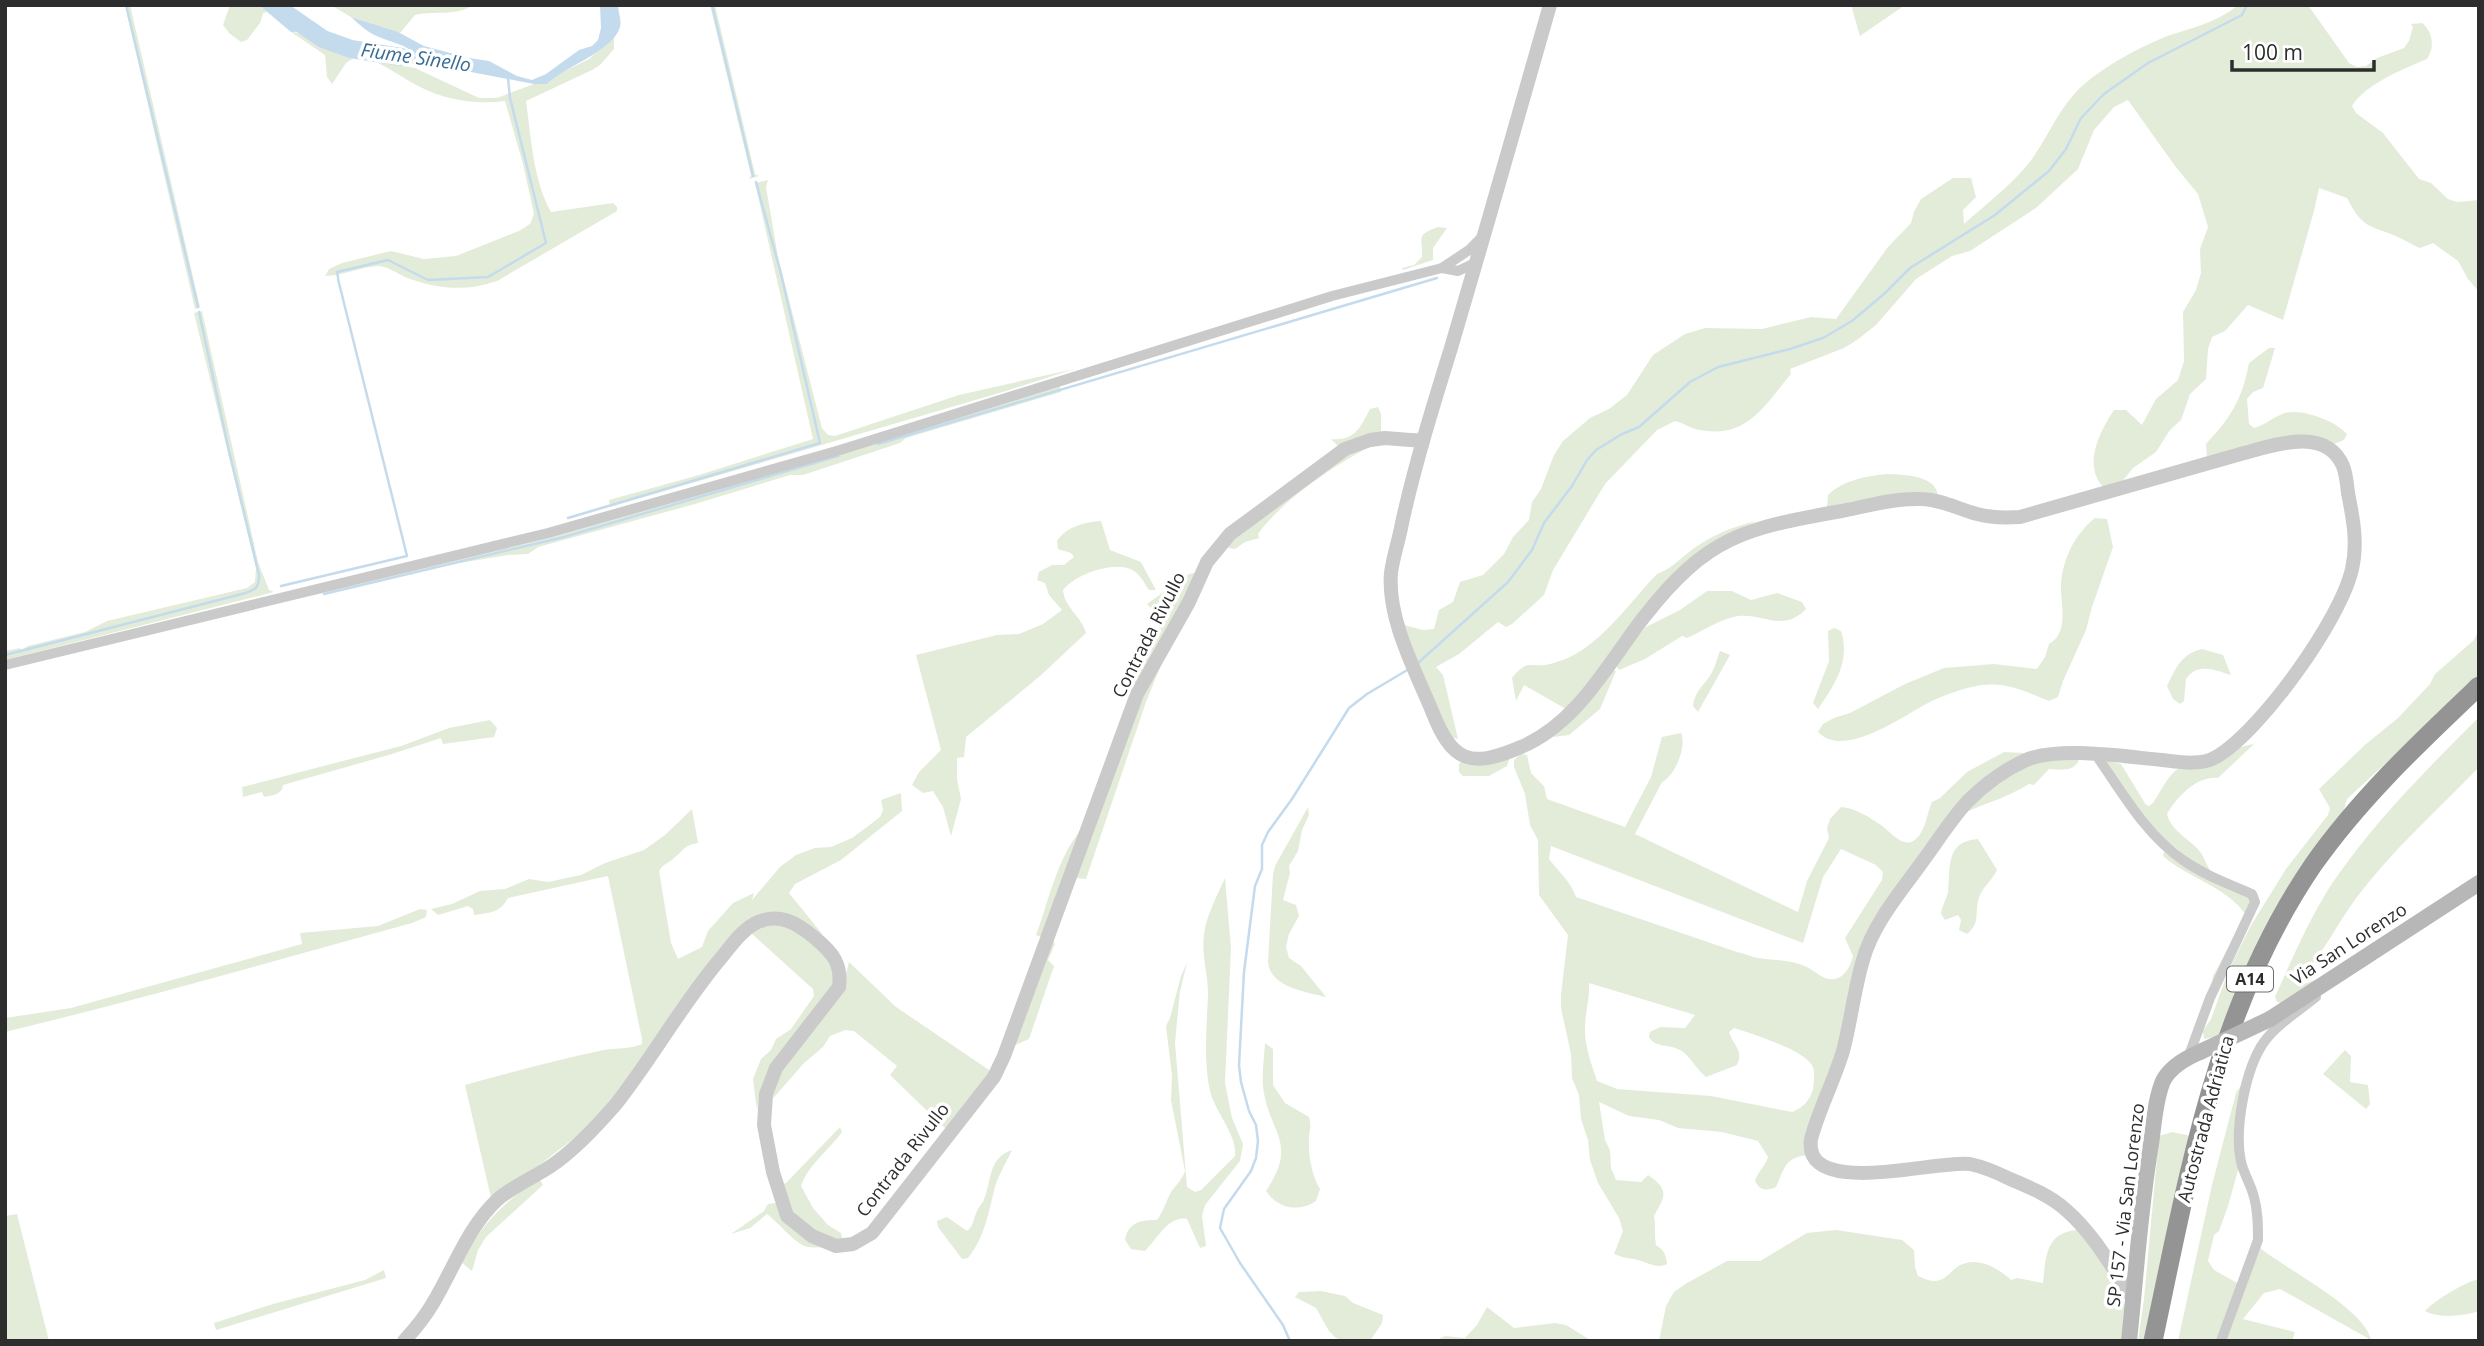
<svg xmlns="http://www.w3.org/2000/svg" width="2484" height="1346" font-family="'Open Sans',sans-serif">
	<rect width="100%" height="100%" fill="#fff"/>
	<g fill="#e3ecd9" fill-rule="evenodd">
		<polygon points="125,5 130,5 200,307 195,309"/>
		<polygon points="230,5 259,5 267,12 263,13 260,23 247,40 241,42 229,33 223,25"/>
		<path d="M331,5h142c-18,12 -38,5 -58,10l-15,18 -49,-16z"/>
		<polygon points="710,5 715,5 755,174 759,176 749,179 751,175"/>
		<polygon points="1851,5 1905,5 1860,36"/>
		<path d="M2238,5h70l41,58 8,4 9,-1 11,-8 27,-10 5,-7 4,-14 -2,-3 11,-1c11,9 13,24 5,36 -22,9 -63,26 -75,47l4,7 27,20 36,46 12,4 17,16 9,3 22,-2v92l-11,-13 -10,-18 -25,-18 -13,5c-8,-3 -13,-7 -20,-10 -30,-14 -36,-7 -53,-40l-28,-10 -5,23 -31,109 -35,-15 -23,26 -13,6 -4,12 -2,30 -16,15 -9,26 -11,10 -14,22 -23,16 -11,14 -18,6c-22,-22 -4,-57 10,-78h12l16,15 14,-26 22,-19 6,-19 -1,-49 13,-22 5,-17 -1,-24 8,-22 -10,-33 -23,-28 -47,-66 -14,7 -20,23 -16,39 -42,39 -66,43 -18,5 -36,23 -40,46 -19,15 -13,8 -54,21 1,5c-26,30 -43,65 -91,56 -9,-1 -16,-7 -25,-9l-18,9 -52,54 -52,86 -9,25 -32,29 -6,3 -8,-5 -39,32 -23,13 7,8 15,64 -8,-2 -14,-29 -32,-83 19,5 11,-1 5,-19 14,-8 7,-20 23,-7 21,-21 9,-17 16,-17 3,-18 9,-13 13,-34 9,-14 27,-23 19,-9 18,-14 26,-40 32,-21 20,-6 57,1 49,-12 25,2 52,-72 23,-24 3,-11 7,-13 32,-21h18l5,19 -13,13 1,14c20,-18 42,-35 60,-55 22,-25 33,-60 58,-83 24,-21 54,-37 83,-49 25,-9 52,-14 73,-32z"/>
		<polygon points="291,32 302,33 319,44 340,48 354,58 346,63 332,84 327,77 325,55"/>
		<path d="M614,36v13l-14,16 -8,5 -66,31c5,36 7,79 25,111l62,-9 4,4v4l-120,70c-31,11 -62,8 -92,-4 -8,-4 -17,-10 -26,-11 -16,0 -36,10 -54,10l4,-7 13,-6 49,-12 33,8 32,-3 63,-25 11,-7 4,-10 -11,-50 -18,-63c-30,4 -60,-1 -87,-15 -17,-9 -31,-20 -49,-27l46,9 64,30h18l37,-14h13l8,-8 34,-17z"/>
		<polygon points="768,180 766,187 778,257 822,428 828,435 835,436 959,395 1074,369 1006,391 610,507 609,500 699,475 813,439 755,183"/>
		<path d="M1438,227l9,1 -14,20v12l-30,10 -1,-2 12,-3 8,-8c1,-19 -7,-22 16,-30z"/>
		<polygon points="202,311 258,562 269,590 274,592 5,660 5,651 20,648 21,650 28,646 85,632 107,621 247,588 255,582 256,568 194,313"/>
		<path d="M2269,348h6l-12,40 -10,4 -6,7 2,25 5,4c12,-3 20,-12 31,-15 17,-5 51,8 62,21l-3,6 -10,4 -7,-4 -120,19 -1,-15c25,-27 36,-44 43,-81z"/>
		<polygon points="1060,386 1061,392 906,438 900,443 803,475 790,475 695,504 538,547 528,554 508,555 453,564 302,598 538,540"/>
		<path d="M1378,407l3,7v18l26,2 15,-2 -10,4 -74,10 -7,-7c24,2 29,-11 39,-30z"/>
		<path d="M1376,443c-39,21 -92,55 -118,91l1,4 -14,4 -10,7 -6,-1 -1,-3 112,-89z"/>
		<path d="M1887,474c18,1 49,1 51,22l-111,12 1,-13c15,-15 39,-19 59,-21z"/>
		<path d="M2095,518l12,1 6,28 -21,60 -6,23 -23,51 -5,16 -9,4c-22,-9 -42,-19 -67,-16 -18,3 -36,9 -52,17 -26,13 -86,58 -112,30l5,-8 11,-6 16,-5 55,-29 39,-16 50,-4 43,5 8,-12 4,-13c21,-12 11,-40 12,-60 2,-26 14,-50 34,-66z"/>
		<path d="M1101,521l9,29 31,12 15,28h-7c-5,-7 -10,-18 -19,-21 -18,-8 -56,6 -67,21 1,17 19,27 23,43l-46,43 -74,61 -2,20 -7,1v21l4,20 -10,37 -8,-29 -10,-16 -10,2 -11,-8 7,-13 22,-22 -25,-95 81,-20 22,-1 24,-10 19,-14 -13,-15 -4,-12 -8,-3 2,-8 13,-7h12l10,-8 -3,-4 -13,-4 -1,-8c9,-14 28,-19 44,-20z"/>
		<path d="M1756,521l-45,24 -145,164 -42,-24 -8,16 -4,-23c17,-21 18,-9 38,-14 12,-3 24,-8 35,-16 27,-19 49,-50 72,-74 13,-5 21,-13 32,-22 21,-16 42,-25 67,-31z"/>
		<path d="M1194,573l2,2 -57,112 -7,-6c11,-18 28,-40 29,-62l-14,-15 42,-30z"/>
		<path d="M1707,591h25l19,9 26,-7 25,9 4,7c-23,24 -43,4 -68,7 -18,3 -35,15 -51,22l-5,-2 -37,23 -26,11 -5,-7 32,-36 34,-17z"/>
		<path d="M1834,628l7,3c10,30 -7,55 -23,78l-5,-6 16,-42 -1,-30z"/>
		<polygon points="2479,630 2479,677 2347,799 2343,813 2239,984 2219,1036 2204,1039 2203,1031 2211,1019 2228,972 2250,927 2286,869 2328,815 2330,808 2319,789 2366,744 2398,718 2430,684 2435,674 2474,640"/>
		<path d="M2202,649l21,6 8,20c-16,-5 -34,-13 -45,4l-2,22 -4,3 -7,-5 -6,-13c9,-18 14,-32 35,-37z"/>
		<polygon points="1167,650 1146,702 1086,879 1076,878 1138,704"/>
		<path d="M1720,651l10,4 -32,57 -5,-6c2,-16 11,-20 18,-32 4,-6 6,-16 9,-23z"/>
		<polygon points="1612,670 1616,671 1600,709 1569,735 1553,737"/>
		<path d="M2479,717v50c-41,43 -86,82 -122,130 -19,25 -33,56 -56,80l1,8 15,-6 -5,7 -31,17 -4,-1 -2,-5c17,-38 35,-80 58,-115 42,-61 94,-113 146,-165z"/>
		<path d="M490,720l7,8 -3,9 -51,7 -2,-6 -49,16 -109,31c-1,10 -10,10 -19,12l-2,-5 -19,5 -1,-10 159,-41 48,-18z"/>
		<path d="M1681,733c6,14 -6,43 -19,49l-27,52 163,78 9,-31 22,-43 -2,-10 3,-9 11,-12c14,1 28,10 40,18 10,7 24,27 37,12 8,-9 9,-24 14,-35l8,-4 27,-26 37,-20 21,1 -3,6 -26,16 -115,141 -72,239c-24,2 -24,12 -33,32 -9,4 -16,4 -21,-6 3,-10 10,-14 13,-24l-10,-16 -36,-9 -44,-4 -19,-8 -30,-4 -30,-14 6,38 5,10 1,18 5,12 25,2 7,-7c22,15 17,21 6,41 2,11 0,18 2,29 8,5 10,10 11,19 -11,5 -18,-1 -29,-4 -9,-2 -15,-2 -24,-6l9,-23 -4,-13 -21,-35 -8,-23 -2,-20 -7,-21 -2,-24 -7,-17 -1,-24 -10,-46v-13l7,-60 -29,-40 -1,-55 -8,-15 -5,-31 -11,-27v-7l7,-6 6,1 4,18 13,13 3,13 78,28 26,-50 11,-40zM1551,846l252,97 20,-66 18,-28 35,16 7,7 -1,8 -37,58 8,18c-2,8 -7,19 -15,22 -12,5 -21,-6 -31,-11 -15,-7 -33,-7 -49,-9 -7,-1 -14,-5 -21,-6l-161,-55c-5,-15 -17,-25 -27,-38zM1589,983l106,32 -10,13 -25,-1 -10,5 -1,5c6,11 19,7 29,12 13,6 17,20 28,28l31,-12c7,-15 -4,-20 -8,-33l5,-4c18,6 72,22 79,39 2,6 1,15 0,22 -3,11 -10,19 -21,23l-81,-16 -94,-7 -20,-8c-5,-16 -13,-36 -12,-54 0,-15 5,-28 4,-44z"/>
		<path d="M2254,744l-36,34c-22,-2 -41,19 -51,36 4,18 24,25 34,39 4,6 6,14 11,20l-12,-6 -46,-36 -53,-72 20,5 25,41 3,1 4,-3c7,-10 13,-24 22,-32 3,-4 72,-27 79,-27z"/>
		<polygon points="1510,757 1507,766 1489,776 1463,776 1459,772 1459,764 1464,759"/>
		<path d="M2080,757c-4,15 -18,13 -31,12l-15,16 -5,-1c-20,13 -43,19 -65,29l3,-7 52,-41z"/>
		<path d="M901,793l1,18 -61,49 -46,24 -6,9 34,42 -28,-18 -46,7 -100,130 -63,75 -94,73 -27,-117c46,-13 92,-25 139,-35 12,-2 28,-1 38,-6v-5l-34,-163 -100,22c-8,15 -19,15 -34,17l-1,-6 -5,-3 -30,9 -7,-6 21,-5 28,-13 25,-2 24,-10 19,3 33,-7 24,-12 39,-13 21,-15 27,-26 6,34c-14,2 -15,8 -25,16 -6,5 -10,5 -14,12l12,72 7,16 24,-12 6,-16 25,-28 21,-10 -2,7 28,-33 16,-12 19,-7 16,-1 21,-9 15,-11 13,-10 3,-7 -2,-10z"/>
		<path d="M1308,807l1,8 -7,15 -4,21 -9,15 1,7 -7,27 13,5 3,11 -10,18 -3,13 3,11 12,8 25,31c-20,-5 -56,-10 -58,-35l5,-88 2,-8z"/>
		<path d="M1083,828l-39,110 -8,-3c13,-34 22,-81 47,-107z"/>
		<path d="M1978,839l19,31c-5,11 -17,19 -19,31 -3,14 2,22 -11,33l-8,-4 2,-10 -3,-5 -13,5 -4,-6c1,-8 5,-14 7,-22 3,-22 -4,-51 30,-53z"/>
		<path d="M2165,848l24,19 54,25 8,7 1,7 -41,86 2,-16 33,-61c-19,-28 -58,-37 -83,-59z"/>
		<path d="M1225,878l6,70 -6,135 7,35 11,26 -3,17 -35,44 -3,11 4,30 -6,2 -13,-29c-18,-4 -30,20 -42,32l-14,-2 -6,-9c3,-18 16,-20 32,-20 7,-9 9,-19 14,-28 5,-7 11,-12 14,-21l-14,-71 1,-24 -6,-50 4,-8 11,-42 6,-13 -7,28 -5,52 12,144 8,5 6,-2 34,-34c3,-20 -20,-44 -25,-65 -7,-31 -3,-66 -2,-98 0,-19 -7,-39 -4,-59 3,-20 13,-38 21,-56z"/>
		<path d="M420,909l7,1 -1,7 -14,6c-135,37 -270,76 -407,109v-14l66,-10 231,-64 -2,-11 78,-7z"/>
		<polygon points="778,924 788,925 826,954 838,977 770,1070 761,1087 757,1110 753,1079 761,1059 771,1050 776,1039 791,1029 814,996 813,989 751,933 764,927"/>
		<polygon points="1052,939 1055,944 1048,960 1054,966 1029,1039 1013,1046"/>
		<polygon points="849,962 896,1007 992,1072 948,1131 890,1075 897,1066 854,1031 845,1030 830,1036 823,1047 804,1063 769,1103 781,1069 845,978"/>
		<path d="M1265,1043l8,6v36l12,18 24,14c3,11 0,12 0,22 -1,16 3,37 11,50l-4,12c-17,12 -39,7 -50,-10 33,-49 3,-57 -3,-104 -1,-14 1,-29 2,-44z"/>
		<polygon points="2345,1050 2351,1056 2350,1082 2368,1085 2370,1104 2366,1109 2323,1074"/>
		<polygon points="2243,1082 2240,1163 2228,1206 2219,1231 2214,1235 2208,1261 2214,1270 2239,1284 2218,1341 2178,1341 2212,1185 2236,1093"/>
		<path d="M840,1127l2,5c-13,18 -34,33 -41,54l12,22 15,17 13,8 1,5 -2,3 -19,-6 -28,-20 -11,-31 4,-1z"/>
		<polygon points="2172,1132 2191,1136 2145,1341 2138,1341 2144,1299 2159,1136"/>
		<path d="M1012,1150c-6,13 -15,27 -18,41 -6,24 -10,47 -26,67l-6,1 -24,-32 -1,-6 10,-4 20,14c7,-5 6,-12 10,-20 1,-3 4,-6 6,-9 9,-19 4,-44 29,-52z"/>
		<path d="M539,1178l4,7 -57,52 -8,13 -6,21 -11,-9c23,-40 41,-58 78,-84z"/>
		<path d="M774,1203l5,1 47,43c-6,0 -13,1 -18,0 -11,-1 -30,-25 -41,-33l-17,14 -19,6 33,-23 4,-7z"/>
		<polygon points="17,1214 49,1341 5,1341 5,1216"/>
		<path d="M1836,1230l66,10 12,10 1,17 3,9c5,2 11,5 16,5 11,0 15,-8 23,-14 18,-12 40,0 54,13l6,-2 26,5c3,-28 3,-52 37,-53l38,56 10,28 -4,27h-465l7,-35 8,-14 13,-9 40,-22h33l47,-28z"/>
		<path d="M2260,1248c26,21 105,61 111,92l-91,-51 -16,4 -21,26 52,13 -3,9h-69z"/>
		<polygon points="384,1270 386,1278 216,1330 214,1323 273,1304 365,1280"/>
		<path d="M2479,1279v32c-15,5 -40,8 -54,0 10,-11 40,-29 54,-32z"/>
		<polygon points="1321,1291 1345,1296 1353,1303 1383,1315 1382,1323 1370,1341 1345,1341 1336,1338 1329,1331 1316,1308 1295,1297 1299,1292"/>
		<polygon points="1487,1307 1514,1328 1555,1323 1566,1325 1592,1341 1435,1341 1445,1336 1465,1338 1477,1325"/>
	</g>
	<g fill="#c4dbee">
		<polygon points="259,5 288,5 320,31 291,32"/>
		<path d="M600,5h18c0,7 4,16 2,22 -7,24 -56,40 -73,57h-13l-63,-12 -27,-9 -40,1 -50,-6 -14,-10 75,7c-8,-11 -23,-12 -36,-18 -11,-4 -19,-12 -28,-20l47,15 26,14 45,12 20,3 28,15 15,4 14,-6 33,-24 13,-4 6,-6 3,-12z"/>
	</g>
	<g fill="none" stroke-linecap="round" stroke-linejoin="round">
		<g stroke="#c4dbee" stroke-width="2.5">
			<polyline points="126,5 198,307"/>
			<polyline points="712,5 753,176"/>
			<polyline points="338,277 337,272 388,260 428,280 488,277 546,243 510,98 508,78"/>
			<polyline points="878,444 1437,278"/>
			<polyline points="568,518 820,443 781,274 756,182"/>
			<polyline points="281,586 407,556 338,279"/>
			<polyline points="324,594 564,537 838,456"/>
			<path d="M5,655l237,-61c13,-4 17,-5 17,-19l-30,-124 -30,-139"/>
			<polyline points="1418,663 1508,582 1532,550 1544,523 1572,486 1587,460 1596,450 1622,434 1639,427 1690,382 1718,367 1790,349 1823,338 1852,321 1884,294 1910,268 1995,215 2049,171 2066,149 2081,118 2104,94 2148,63 2242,15 2247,5"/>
			<polyline points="1290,1341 1283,1325 1240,1263 1220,1228 1224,1209 1251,1171 1256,1158 1258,1141 1256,1125 1249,1111 1241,1082 1239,1065 1244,972 1255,886 1262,869 1262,845 1268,832 1292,799 1349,708 1367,694 1409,669"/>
		</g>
		<polyline stroke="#c4dbee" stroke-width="18" points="274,5 323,39 351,49 401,57"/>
		<g stroke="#cacaca" stroke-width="10">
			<polyline points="1442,268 1469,250 1484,235"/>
			<polyline points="5,665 548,533 840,450 1332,296 1442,268 1458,271 1477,262"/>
			<path d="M2096,755c26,37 49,79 87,105 21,15 46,24 69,34l3,8 -45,96 -22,60"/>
			<path d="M2221,1341l37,-101c0,-15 0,-29 -4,-43 -3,-12 -10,-23 -13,-35 -7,-32 4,-93 23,-120 13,-18 35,-31 52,-45"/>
		</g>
		<g stroke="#cacaca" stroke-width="14">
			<path d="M1550,5c-33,114 -65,229 -99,343 -18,58 -36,116 -49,175 -3,17 -9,34 -11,50 -4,45 24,97 41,138 20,51 38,58 89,36 57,-24 87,-84 123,-130 63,-81 101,-89 198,-106 25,-5 53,-13 79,-12 19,0 37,10 56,15 14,4 28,4 43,3l224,-64c30,-8 82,-27 99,13 3,7 4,18 5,27 5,25 10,50 4,76 -11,50 -91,162 -136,188 -15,9 -37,5 -54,3 -35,-3 -103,-14 -136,0 -20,9 -42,25 -58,41 -16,17 -29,38 -43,57 -22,31 -52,65 -62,102 -9,30 -12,61 -20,91 -9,30 -24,58 -32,88 -9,61 128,20 159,25 14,3 28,9 40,15 19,8 41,17 56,31 28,24 47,59 67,89"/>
			<path d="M404,1341c11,-12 21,-24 29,-38 20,-33 35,-76 64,-103 16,-14 36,-22 54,-34 24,-16 46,-40 65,-62 37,-47 66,-100 105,-146 10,-12 19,-26 33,-34 24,-13 43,-1 61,14 18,15 27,26 24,49l-63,81 -10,26 -2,31 9,47 14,44 25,20 24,10 17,-2 19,-11 122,-156 10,-21 133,-362 52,-92 18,-40 23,-28 115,-85 25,-9 15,-2 38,3"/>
		</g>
		<g stroke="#b7b7b7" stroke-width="16">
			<polyline points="2270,1019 2479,883"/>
			<path d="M2129,1341c7,-66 11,-132 22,-197 3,-20 4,-44 12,-63 7,-14 23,-23 37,-29"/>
		</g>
		<path stroke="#949494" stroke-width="19" d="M2153,1341c36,-167 62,-332 160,-476 47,-67 107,-123 166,-179"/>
		<polyline stroke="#b7b7b7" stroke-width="16" points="2200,1052 2270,1019"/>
	</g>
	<g text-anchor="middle" stroke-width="7" stroke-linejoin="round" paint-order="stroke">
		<rect fill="#fff" stroke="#6c6c6c" stroke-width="2" x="2227" y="966.5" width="46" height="25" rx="5"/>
		<g font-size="16" font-weight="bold" fill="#2d2d2d">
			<text x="2250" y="985">A14</text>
		</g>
		<g font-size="18" fill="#2d2d2d" stroke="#fff">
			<text transform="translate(1149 635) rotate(-63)" y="6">Contrada Rivullo</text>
			<text transform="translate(2349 944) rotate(-33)" y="6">Via San Lorenzo</text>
			<text transform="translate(2206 1119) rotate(-75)" y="6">Autostrada Adriatica</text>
			<text transform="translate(903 1160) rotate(-52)" y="6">Contrada Rivullo</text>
			<text transform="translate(2126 1205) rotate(-83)" y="6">SP 157 - Via San Lorenzo</text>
		</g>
		<g font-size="19" font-style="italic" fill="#356b95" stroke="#fff">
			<text transform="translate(416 57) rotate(8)" y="7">Fiume Sinello</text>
		</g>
	</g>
	<rect width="2484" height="1346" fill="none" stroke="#2d2d2d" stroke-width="14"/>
	<path d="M2232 60v10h142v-10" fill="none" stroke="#2d2d2d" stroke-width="3.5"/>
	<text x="2242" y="60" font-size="21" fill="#2d2d2d" stroke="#ffffff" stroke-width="5" paint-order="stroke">100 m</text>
</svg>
